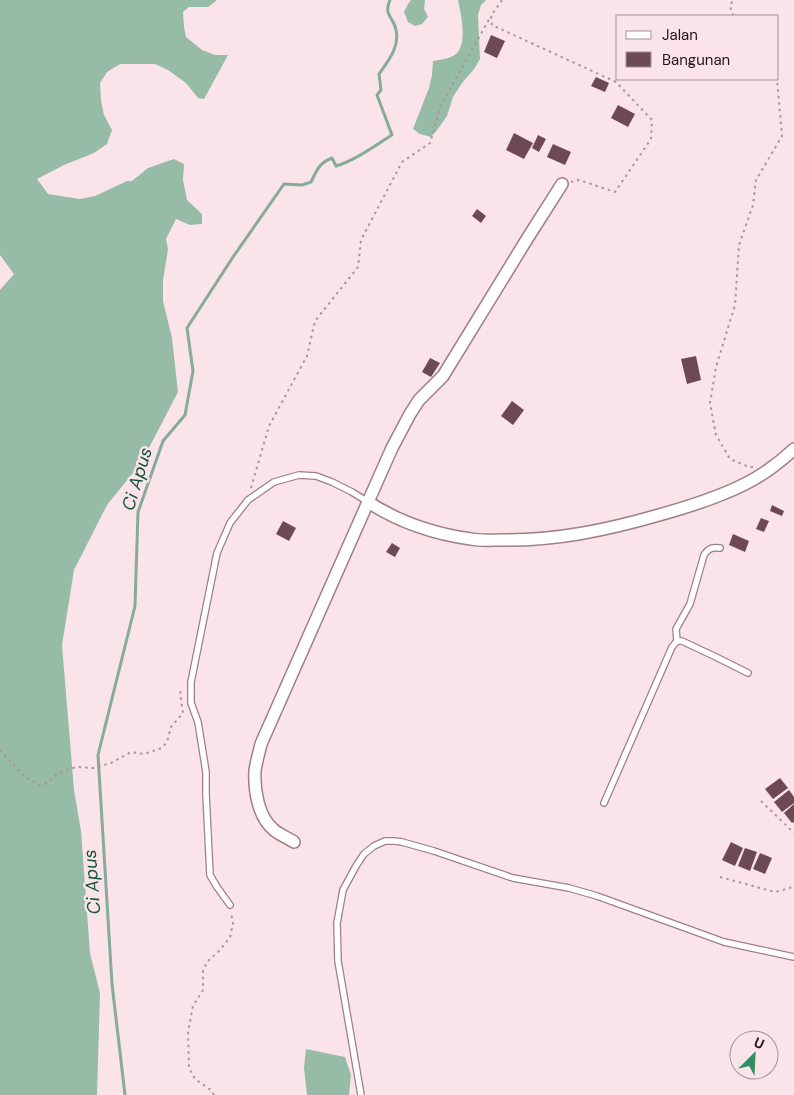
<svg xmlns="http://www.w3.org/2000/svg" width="794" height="1095" font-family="'DM Sans',sans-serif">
	<rect width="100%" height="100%" fill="#fae3e9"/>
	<g fill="#96bba6">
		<polygon points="0,0 217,0 208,7 189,7 183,12 184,27 186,37 202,50 215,55 228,55 204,99 198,98 186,83 168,70 155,64 120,64 107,72 100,83 101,101 104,115 112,130 107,144 94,153 64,165 37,179 48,194 80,199 95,196 127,181 132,181 148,168 174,159 184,164 183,180 187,200 202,214 202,224 190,225 176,219 166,239 168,249 163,280 163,301 172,338 178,392 141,463 107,505 74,570 62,645 74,790 81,831 90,953 100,993 97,1095 0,1095 0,290 14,274 0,255"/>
		<polygon points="411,0 425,0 424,9 428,17 422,24 415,26 408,22 404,12 408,4"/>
		<path d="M458,0h28l-5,5 -3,10 2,44 -6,10 -12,14 -9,14 -6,19 -10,14 -6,7 -11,-3 -7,-5 16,-41 3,-13 1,-14c6,-1 14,-2 20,-5 16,-7 8,-42 5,-56z"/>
		<polygon points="306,1049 345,1057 351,1075 349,1095 307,1095 304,1068"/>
	</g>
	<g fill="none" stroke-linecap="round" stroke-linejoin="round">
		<path stroke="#86ab96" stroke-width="3" d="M125,1095l-13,-111 -14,-229 37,-149 3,-94 25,-71 22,-26 8,-44 -6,-43 46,-71 51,-73 18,1 9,-3c6,-12 8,-19 21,-24l4,8c20,-6 38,-20 56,-31l-15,-40 4,-5 -2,-16c9,-13 21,-27 17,-44 -2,-13 -13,-14 -6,-30"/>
	</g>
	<g fill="#6d4a53">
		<polygon points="491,35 505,41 497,58 484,52"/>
		<polygon points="596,77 609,83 605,92 591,86"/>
		<polygon points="618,105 635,114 628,127 611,118"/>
		<polygon points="514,133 533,143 524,159 506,150"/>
		<polygon points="538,135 546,139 539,152 532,148"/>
		<polygon points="553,144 571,152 565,165 547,157"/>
		<polygon points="477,209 486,216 481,223 472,216"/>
		<polygon points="696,356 701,380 687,384 681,359"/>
		<polygon points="430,358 440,363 431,377 422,372"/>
		<polygon points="512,401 524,410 513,425 501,416"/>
		<polygon points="772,505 784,511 782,516 770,511"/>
		<polygon points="761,518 769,521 764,532 756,529"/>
		<polygon points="283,521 296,528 289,541 276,534"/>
		<polygon points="733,534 749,541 745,552 729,545"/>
		<polygon points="392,543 400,548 395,557 386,552"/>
		<polygon points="780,778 788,788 773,799 765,789"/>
		<polygon points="789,790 794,797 794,803 782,812 774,802"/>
		<polygon points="794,804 794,822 792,823 784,813"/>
		<polygon points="731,842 743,848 735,866 722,860"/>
		<polygon points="745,848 757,852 750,871 738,866"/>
		<polygon points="760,853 772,858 765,874 753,869"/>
	</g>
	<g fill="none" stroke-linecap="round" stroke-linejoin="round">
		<defs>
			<g id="lane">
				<path d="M677,641l-1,-12 14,-25 14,-49c5,-7 8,-8 16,-7"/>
				<polyline points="604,803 672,647 677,641 682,641 716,657 748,673"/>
				<polyline points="230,905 217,887 210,875 206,794 206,772 198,722 191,703 191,682 217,553 230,523 248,500 274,482 299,475 316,476 332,482 352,492 368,502"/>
				<polyline points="361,1095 338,961 337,923 343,890 356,866 364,854 374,846 385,841 394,841 402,842 434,851 513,878 569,888 597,896 724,942 794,957"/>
			</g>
			<g id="street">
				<polyline points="368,502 392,448 410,414 419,400 443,376 527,239 562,184"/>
				<path d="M294,842c-6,-4 -14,-7 -20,-12 -16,-13 -20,-40 -19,-59 1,-9 4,-18 6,-27l107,-242c31,20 66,32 103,37 10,2 20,1 30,1 54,1 106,-10 158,-25 29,-8 58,-17 86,-31 18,-9 34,-21 49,-35"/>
			</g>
		</defs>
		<use href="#lane" stroke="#a07e87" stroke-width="8"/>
		<use href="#street" stroke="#a07e87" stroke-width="14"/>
		<g stroke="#a9969b" stroke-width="2" stroke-dasharray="2.5 4" stroke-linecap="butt">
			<polyline points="502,0 491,16 492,25 616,82 652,120 651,139 615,192 579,180 571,182"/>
			<polyline points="733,16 730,6 733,0"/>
			<polyline points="753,467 749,467 730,459 716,435 710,403 716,367 735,305 739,245 753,205 756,180 782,136 777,79"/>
			<polyline points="251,488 269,426 307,356 315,321 358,267 361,240 402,162 430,143 441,105 491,16"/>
			<polyline points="0,750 25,777 40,785 47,783 54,776 69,769 77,767 93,768 111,763 131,752 144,754 162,748 167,742 171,727 183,713 180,693 183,688"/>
			<polyline points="761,801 794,833"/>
			<polyline points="720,877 775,892 790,888 794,885"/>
			<polyline points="214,1095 211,1090 195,1079 189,1068 188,1032 193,1006 203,990 203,970 208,961 220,950 230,937 233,924 231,912"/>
		</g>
		<use href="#lane" stroke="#fff" stroke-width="5.5"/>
		<use href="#street" stroke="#fff" stroke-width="11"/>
	</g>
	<g text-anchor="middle" stroke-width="5" stroke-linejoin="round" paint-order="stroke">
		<g font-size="18" font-style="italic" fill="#145539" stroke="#fae3e9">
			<text transform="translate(137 479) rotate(-73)" y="6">Ci Apus</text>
			<text transform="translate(92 882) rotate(-94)" y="6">Ci Apus</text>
		</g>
	</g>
	<rect x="616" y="15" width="162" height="65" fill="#fae3e9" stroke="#a49195"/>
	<rect x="626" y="31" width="25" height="8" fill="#ffffff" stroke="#a49195"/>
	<text x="662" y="40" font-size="15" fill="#221518">Jalan</text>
	<rect x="626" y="52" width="25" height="15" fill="#6d4a53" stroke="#a49195"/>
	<text x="662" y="65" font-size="15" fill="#221518">Bangunan</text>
	<g transform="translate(754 1055) rotate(24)"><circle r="24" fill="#fae3e9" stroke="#a49195"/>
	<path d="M0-4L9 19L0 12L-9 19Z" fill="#318d64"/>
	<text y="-8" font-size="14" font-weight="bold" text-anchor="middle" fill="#221518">U</text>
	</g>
</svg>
